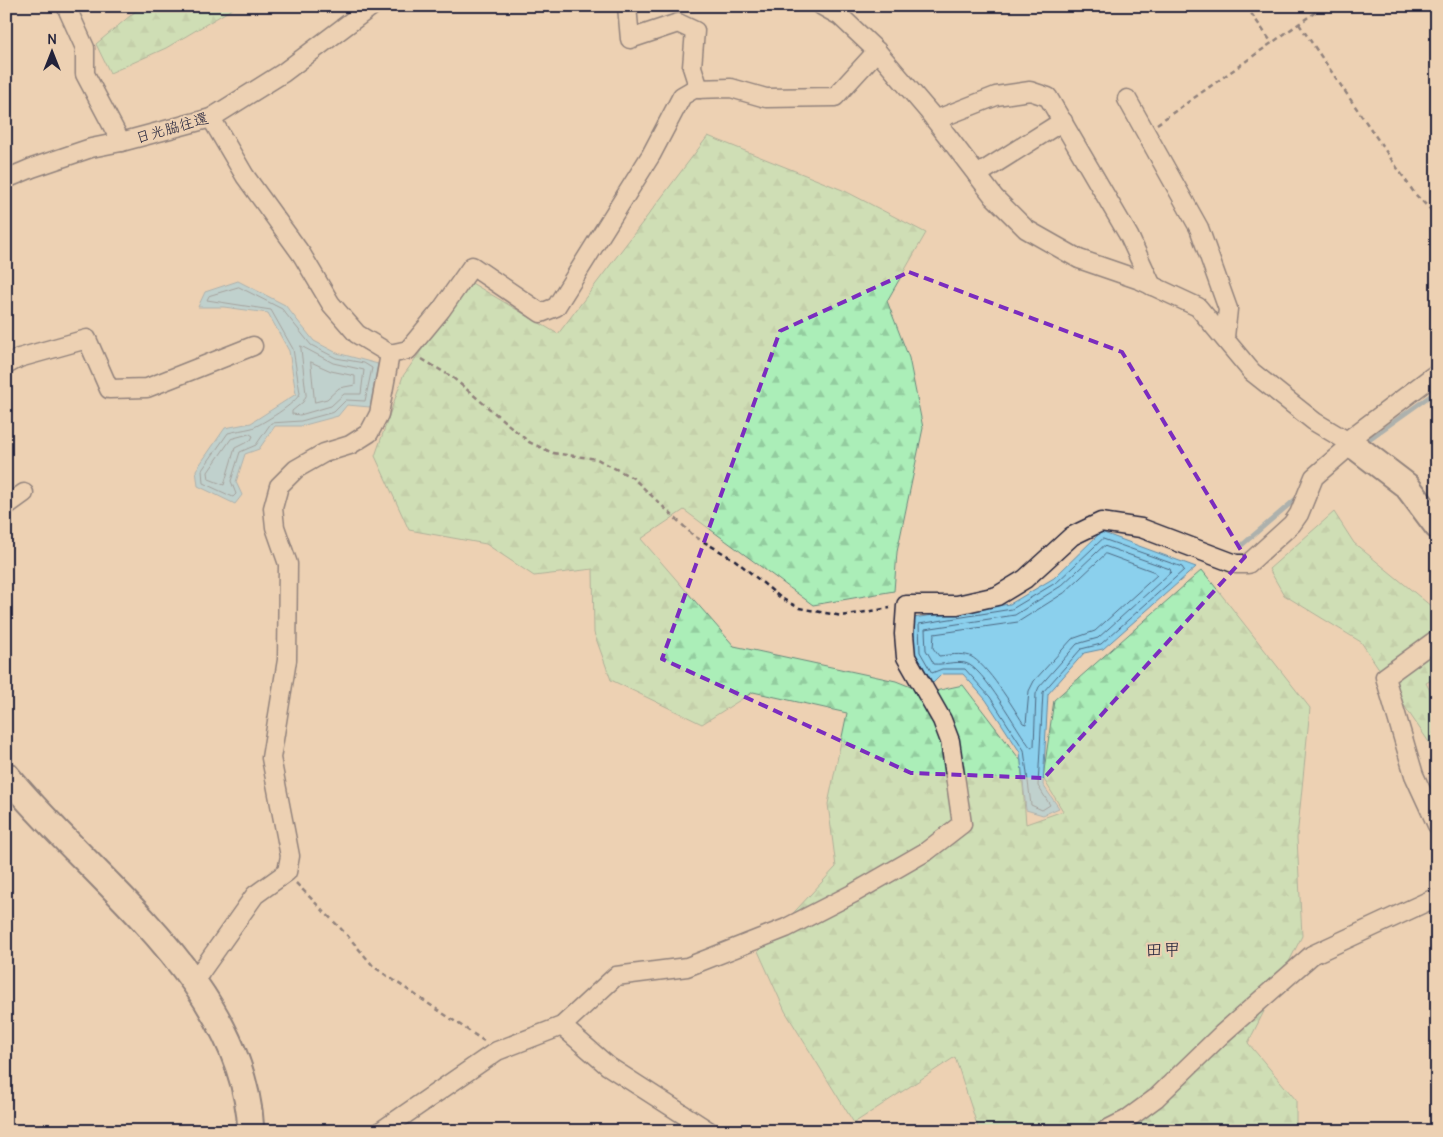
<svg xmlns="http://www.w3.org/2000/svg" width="1443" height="1137" font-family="Delius,'Klee One',sans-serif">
	<defs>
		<pattern id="forest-firs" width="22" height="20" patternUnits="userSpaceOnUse" patternTransform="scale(1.25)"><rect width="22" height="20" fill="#abeeb8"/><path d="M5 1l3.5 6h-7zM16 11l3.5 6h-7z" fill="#93cc9f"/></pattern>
	</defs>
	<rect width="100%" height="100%" fill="#edd1b3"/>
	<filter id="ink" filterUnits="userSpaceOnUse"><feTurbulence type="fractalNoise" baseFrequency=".02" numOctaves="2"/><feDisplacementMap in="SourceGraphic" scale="10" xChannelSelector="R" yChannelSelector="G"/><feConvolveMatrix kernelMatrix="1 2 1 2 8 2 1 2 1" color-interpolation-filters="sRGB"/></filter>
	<g filter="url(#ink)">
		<g fill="url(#forest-firs)" stroke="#66887a">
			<polygon points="142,6 237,6 166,48 110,73 96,44"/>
			<polygon points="708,136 845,191 926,233 887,301 909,358 923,428 897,552 894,591 813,605 684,510 641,539 734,646 896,681 926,693 963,685 1021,761 1026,824 1063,811 1043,778 1054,700 1202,570 1310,708 1297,838 1302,936 1248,1043 1296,1100 1296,1131 979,1131 955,1057 854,1123 785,1011 758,951 836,867 828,804 847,713 753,692 702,724 611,680 594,633 593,569 534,576 486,544 409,530 375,456 403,376 470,282 558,334"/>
			<polygon points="1334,512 1354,543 1437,611 1437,677 1426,683 1437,704 1437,754 1361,642 1284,595 1269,569"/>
		</g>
		<g fill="#8bd0ed" stroke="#618aa6">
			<polygon points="238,281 285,305 314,341 337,353 378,364 370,407 347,405 338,416 301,426 275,426 259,449 245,454 236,482 242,495 235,504 198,486 196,470 225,428 251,423 296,394 289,351 268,313 224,307 198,307 205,292"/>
			<polygon points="1101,532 1196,567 1103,649 1084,653 1048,694 1043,785 1059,808 1043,815 1026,810 1020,752 986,700 963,674 942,674 933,683 915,653 913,618 1010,604 1054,578"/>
		</g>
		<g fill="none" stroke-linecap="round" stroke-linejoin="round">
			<g stroke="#4c6882" stroke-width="1">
				<path d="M239,287l43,22 29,36 25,13 28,5 8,5 -7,33 -19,-1 -12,12 -33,9 -30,2 -15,22 -16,7 -9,29 5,13 -3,3 -30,-14 -1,-13 26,-37c7,-2 16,-3 24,-5 10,-4 45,-25 48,-35l-7,-44 -22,-39 -64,-10 2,-4z"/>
				<polygon points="301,346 333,363 364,370 361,394 344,394 331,406 300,415 292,414 292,411 303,402 306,396"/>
				<polygon points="311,362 331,371 355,376 355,385 339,388 327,399 315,402"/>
				<polygon points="250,434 253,436 251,440 235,448 224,485 209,479 208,472 231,439"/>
				<polygon points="1103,539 1182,567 1184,570 1101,644 1081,649 1043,692 1038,786 1050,805 1042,810 1031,805 1024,750 990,697 965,669 942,669 932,673 920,652 919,624 1012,609 1057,582"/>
				<path d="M1104,546l66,23 1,3 -73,66 -21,6 -38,43 -3,7 -2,52 -3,2c-14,-17 -47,-81 -66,-85 -10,-2 -22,2 -31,1l-8,-14 -1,-21 90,-14 46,-29z"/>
				<path d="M1106,554l49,18 2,3 -62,56 -23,8 -38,42 -5,10 -3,33 -3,-1c-10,-16 -36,-59 -53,-67 -9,-3 -22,-1 -31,0l-6,-8 1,-14 84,-12 46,-29z"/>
			</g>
			<g stroke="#618aa6" stroke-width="4.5">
				<polyline points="1364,443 1437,391"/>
				<polyline points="1242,545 1298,497"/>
			</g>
			<defs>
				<g id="street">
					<polyline points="66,6 85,48 85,74 121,142"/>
					<polyline points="627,6 630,39 678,23 695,31 692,67 699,89"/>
					<polyline points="1127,99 1199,228 1228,309 1225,337"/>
					<polyline points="211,118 245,176 302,255 331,304 357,334 390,354 408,350 441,310 472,266 541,313 556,307 651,155 682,96 694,89 731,88 766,98 835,97 877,51"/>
					<polyline points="935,120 996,96 1030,91 1048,97 1129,236 1152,286"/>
					<polyline points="977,175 1063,121"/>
					<polyline points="6,179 32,168 91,148 121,142 211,118 283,73 372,6"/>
					<polyline points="6,365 19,358 87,339 109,389 147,388 253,346"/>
					<polyline points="1348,440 1437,373"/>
					<polyline points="6,506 24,493"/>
					<polyline points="1437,639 1385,677 1414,775 1437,825"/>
					<polyline points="195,980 255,895 287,872 290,856 271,758 287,660 288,564 275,527 273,508 279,486 296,469 324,453 350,445 369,433 379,414 390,354"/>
					<polyline points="562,1026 608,1066 709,1131"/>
					<polyline points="381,1131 497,1051 562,1026 616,976 687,967 786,928 854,893 927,851 962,824 950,741 942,720 906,657 904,634 906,605 957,605 997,596 1025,579 1072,536 1101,522 1141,528 1236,564 1248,564 1292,524 1299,514 1314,477 1352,444 1315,422 1252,372 1198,307 1140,280 1079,259 1026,229 994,197 929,112 877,51 840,16 822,6"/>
					<polyline points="1104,1131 1126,1120 1156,1098 1222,1034 1312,955 1437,897"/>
				</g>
				<g id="secondary">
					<polyline points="1352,444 1407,486 1437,526"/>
					<path d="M6,775c87,106 238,208 245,356"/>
				</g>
			</defs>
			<use href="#street" stroke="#22223b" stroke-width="21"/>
			<use href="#secondary" stroke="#22223b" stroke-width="29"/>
			<g stroke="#22223b" stroke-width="2.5" stroke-dasharray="5 4" stroke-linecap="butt">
				<polyline points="1246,6 1272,43"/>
				<polyline points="1299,24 1415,194 1437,216"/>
				<polyline points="1157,124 1324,6"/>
				<polyline points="422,359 452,377 529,442 553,453 597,459 633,478 694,536 735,560 781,598 799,608 842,616 890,608"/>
				<polyline points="296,883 347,935 374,967 484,1041"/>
			</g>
			<use href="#street" stroke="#edd1b3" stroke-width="18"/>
			<use href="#secondary" stroke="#edd1b3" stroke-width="25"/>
		</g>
	</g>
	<path d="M0 0H1443V1137H0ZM909,272l213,80 123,205 -201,221 -133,-5 -249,-114 118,-328z" fill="#edd1b3" fill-opacity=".55" fill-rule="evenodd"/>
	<path fill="none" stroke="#7b2cbf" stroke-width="4" stroke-dasharray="10 6" stroke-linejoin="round" d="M909,272l213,80 123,205 -201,221 -133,-5 -249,-114 118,-328z"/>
	<g text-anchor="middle" stroke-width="4" stroke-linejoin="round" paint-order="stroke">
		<g font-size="15" fill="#22223b" stroke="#edd1b3">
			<text transform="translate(172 128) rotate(-16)" y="5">日光脇往還</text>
		</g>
		<g font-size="18" fill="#22223b" stroke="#edd1b3">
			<text x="1163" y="956">田甲</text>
		</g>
	</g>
	<rect width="1443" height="1137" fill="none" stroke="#edd1b3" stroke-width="25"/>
	<rect x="12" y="12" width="1418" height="1112" fill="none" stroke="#22223b" stroke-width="2" filter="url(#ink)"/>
	<g transform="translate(52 52)" stroke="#edd1b3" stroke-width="4" paint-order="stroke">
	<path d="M0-4L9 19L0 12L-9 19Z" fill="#22223b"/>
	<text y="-8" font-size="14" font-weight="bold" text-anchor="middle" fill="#22223b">N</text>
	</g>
</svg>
